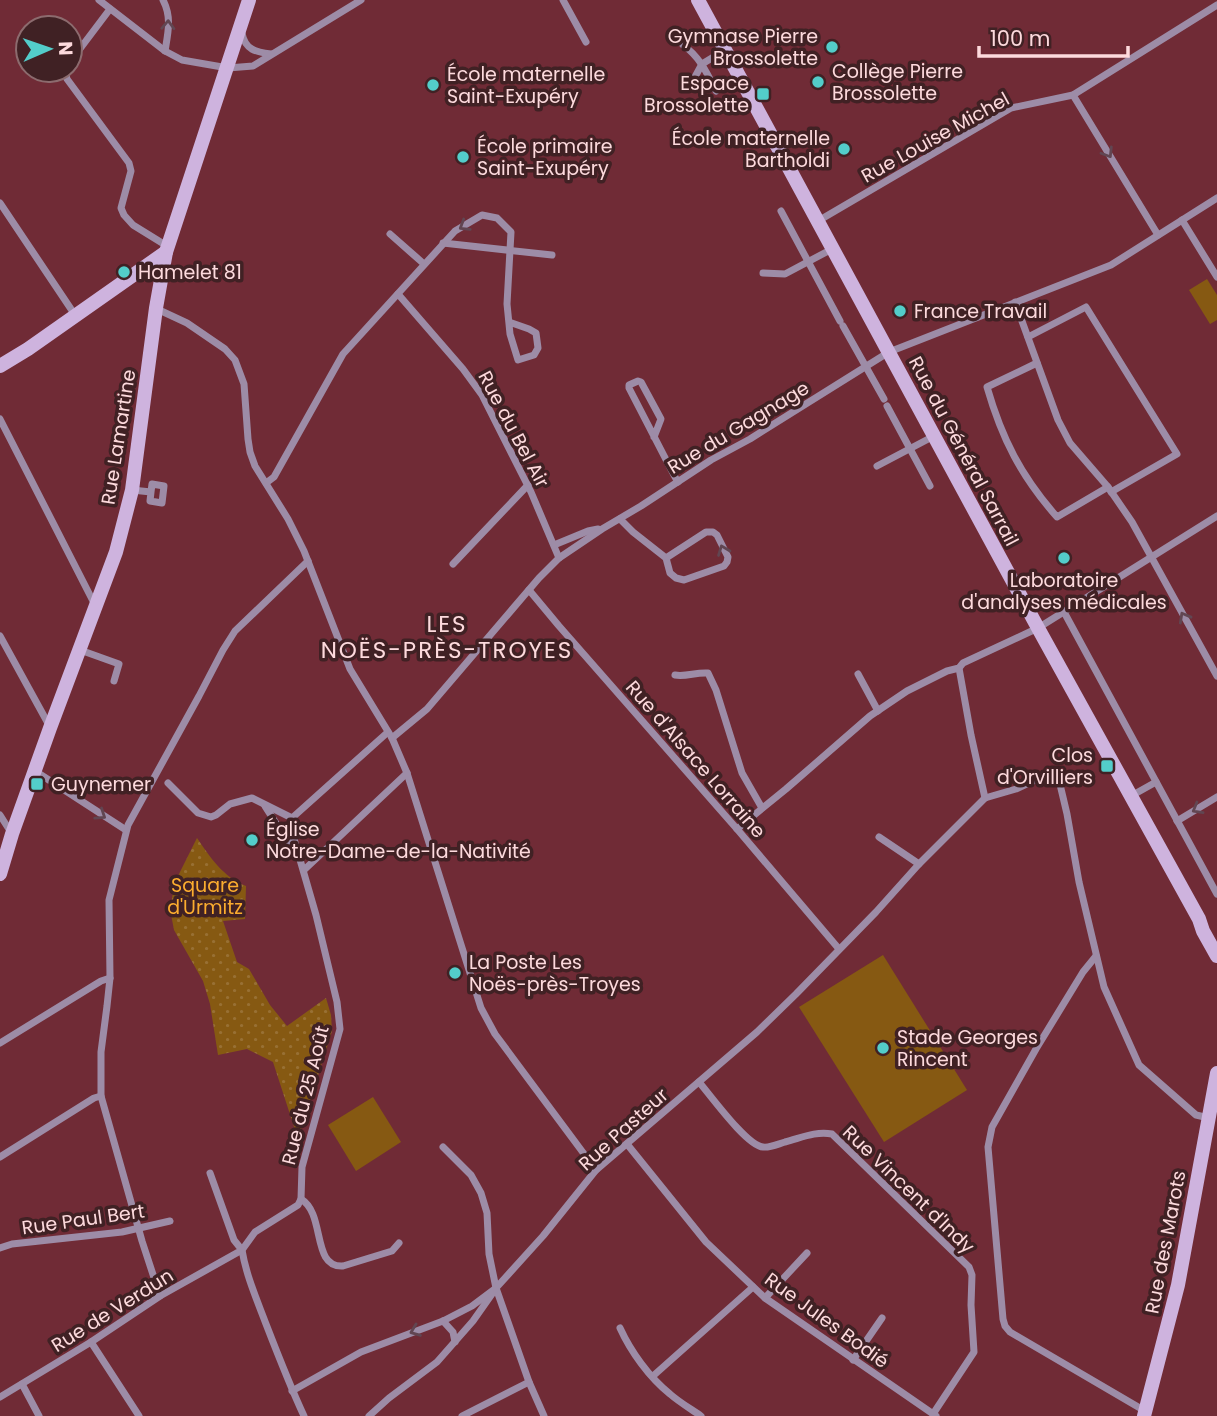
<svg xmlns="http://www.w3.org/2000/svg" width="1217" height="1416" font-family="Poppins,sans-serif">
	<defs>
		<pattern id="grass-dots" width="8" height="8" patternUnits="userSpaceOnUse" patternTransform="scale(1.75)"><rect width="8" height="8" fill="#865912"/><path d="M2 2h.1M6 6h.1" fill="none" stroke="#987034" stroke-width="1.8" stroke-linecap="round"/></pattern>
	</defs>
	<rect width="100%" height="100%" fill="#702b36"/>
	<path fill="url(#grass-dots)" d="M197,838c13,19 26,39 49,48l-1,33 -22,2 14,41 12,7 21,36 17,21 39,-28 5,17 1,16 -34,108 -25,-77 -26,-13 -29,6 -8,-51 -7,-23 -29,-51 -4,-21 5,-27z"/>
	<g fill="#865912">
		<polygon points="1207,279 1217,295 1217,320 1210,324 1189,290"/>
		<polygon points="883,955 967,1090 884,1142 799,1007"/>
		<polygon points="373,1097 401,1142 356,1171 328,1125"/>
	</g>
	<g fill="none" stroke-linecap="round" stroke-linejoin="round">
		<g stroke="#9d8ca7" stroke-width="7">
			<polyline points="99,0 165,51 182,60 228,68 253,66 361,0"/>
			<path d="M163,0c9,17 5,33 2,51"/>
			<polyline points="563,0 586,42"/>
			<path d="M242,33c3,17 14,19 29,21"/>
			<path d="M683,45c17,12 24,28 33,46"/>
			<polyline points="70,62 110,9"/>
			<polyline points="66,70 65,72 67,79 129,163 131,171 121,208 124,215 133,225 167,246"/>
			<polyline points="690,86 702,64 725,50"/>
			<polyline points="1073,95 1158,235"/>
			<polyline points="0,203 75,315"/>
			<polyline points="781,211 840,321"/>
			<polyline points="1182,220 1217,277"/>
			<polyline points="818,221 1011,108 1073,95 1217,5"/>
			<polyline points="390,234 424,264"/>
			<polyline points="443,243 552,255"/>
			<polyline points="763,273 785,274 832,249"/>
			<polyline points="398,294 463,369 482,395 531,492 559,558"/>
			<polyline points="1015,302 1058,420 1070,443 1108,487 1132,522 1217,676"/>
			<polyline points="157,309 187,323 225,349 235,360 244,384 248,439 250,452 255,466 288,519 304,551 350,669 392,738 407,773 481,1008 495,1034 596,1170"/>
			<polyline points="843,326 884,399"/>
			<polyline points="1028,337 1086,307 1177,454 1111,492"/>
			<path d="M1037,363l-50,24c15,52 34,89 70,130l51,-30"/>
			<polyline points="887,406 930,486"/>
			<polyline points="0,419 95,605"/>
			<polyline points="654,437 661,419 641,382 638,381 629,385 629,388 675,477 678,482"/>
			<polyline points="877,466 934,436"/>
			<polyline points="266,483 274,477 343,354 455,231 482,215 497,218 511,232 507,304 510,334 518,360 534,355 538,348 536,333 529,329 509,322"/>
			<polyline points="132,490 151,492 150,501 162,503 164,486 152,484 151,492"/>
			<polyline points="620,519 633,532 666,558 670,573 676,578 684,580 724,566 727,562 728,557 717,535 713,532 706,532 666,558"/>
			<polyline points="554,545 588,531 598,529"/>
			<polyline points="453,564 528,485"/>
			<polyline points="529,590 559,626 737,829 839,949"/>
			<polyline points="1064,612 1217,894"/>
			<polyline points="0,636 50,727"/>
			<polyline points="80,650 119,664 114,681"/>
			<polyline points="959,668 971,735 985,798"/>
			<polyline points="858,674 878,711"/>
			<path d="M675,675c11,2 21,-3 33,-2l8,17 26,83 20,35"/>
			<polyline points="392,738 427,709 539,578 559,558 602,529 641,506 711,460 750,439 889,352 1111,265 1217,198"/>
			<polyline points="35,771 126,830"/>
			<polyline points="168,783 198,813 211,817 216,815 230,804 252,798 292,818"/>
			<polyline points="1131,796 1156,782"/>
			<polyline points="265,806 286,839 295,848"/>
			<polyline points="0,815 12,834"/>
			<path d="M292,818l-1,7 1,7 24,83 21,87 3,27 -38,138 -1,32 -3,6 -43,27 -13,18c4,25 15,50 24,74 12,31 24,62 38,92"/>
			<polyline points="292,818 388,732"/>
			<polyline points="1177,821 1217,797"/>
			<polyline points="737,829 786,789 870,716 907,691 947,671 959,668 963,663 1038,628 1217,516"/>
			<polyline points="879,837 919,864"/>
			<polyline points="304,870 407,773"/>
			<polyline points="1096,956 1083,972 1036,1049 992,1127 988,1147 1003,1319 1005,1326 1010,1332 1145,1411"/>
			<polyline points="0,1043 101,981 110,978"/>
			<path d="M699,1082c12,14 48,64 64,65 7,1 15,-3 22,-5 16,-4 30,-11 47,-8l137,133 3,8 -1,30 3,47 -41,62"/>
			<polyline points="627,1144 706,1242 765,1298 936,1416"/>
			<polyline points="443,1147 471,1175 481,1193 487,1213 489,1254 496,1288 529,1382 544,1416"/>
			<polyline points="0,1157 94,1098 101,1096"/>
			<path d="M301,1199c25,15 10,69 42,67l49,-15 7,-8"/>
			<polyline points="0,1248 12,1244 122,1232 170,1221"/>
			<polyline points="160,1296 142,1241 101,1096 101,1052 107,1006 110,978 109,900 128,825 199,696 223,650 235,631 308,561"/>
			<polyline points="765,1298 807,1253"/>
			<polyline points="443,1321 453,1332 455,1342"/>
			<path d="M620,1328c11,24 29,49 50,66 9,8 21,15 31,22"/>
			<polyline points="91,1342 139,1416"/>
			<polyline points="853,1360 882,1318"/>
			<polyline points="653,1376 753,1287"/>
			<polyline points="22,1384 39,1416"/>
			<polyline points="292,1391 361,1352 443,1321 472,1306 496,1288 543,1236 596,1170 757,1032 796,994 876,912 919,864 985,798 1016,789 1050,773 1058,776 1067,814 1079,882 1104,987 1139,1065 1196,1115 1209,1118"/>
			<polyline points="0,1397 91,1342 160,1296 242,1250 234,1240 210,1173"/>
			<polyline points="369,1416 389,1398 437,1362 473,1321 492,1294"/>
			<polyline points="462,1416 529,1382"/>
		</g>
		<g stroke="#ceb3de" stroke-width="14">
			<polyline points="698,0 1038,628 1199,919 1203,931 1217,956"/>
			<polyline points="0,366 28,349 166,252"/>
			<polyline points="0,874 12,834 50,728 116,552 132,490 156,308 166,252 249,0"/>
			<polyline points="1144,1416 1178,1285 1217,1073"/>
		</g>
	</g>
	<defs><path id="oneway-chevron" d="M-2-3.5L2.5 0L-2 3.5" fill="none" stroke-width="1.6" stroke-linecap="round" stroke-linejoin="round" transform="scale(1.75)"/></defs>
	<g stroke="#614652">
		<use href="#oneway-chevron" transform="translate(168 25) rotate(-88)"/>
		<use href="#oneway-chevron" transform="translate(1108 153) rotate(58)"/>
		<use href="#oneway-chevron" transform="translate(464 226) rotate(148)"/>
		<use href="#oneway-chevron" transform="translate(723 550) rotate(-111)"/>
		<use href="#oneway-chevron" transform="translate(1184 617) rotate(-119)"/>
		<use href="#oneway-chevron" transform="translate(1197 809) rotate(150)"/>
		<use href="#oneway-chevron" transform="translate(101 815) rotate(34)"/>
		<use href="#oneway-chevron" transform="translate(415 1331) rotate(159)"/>
	</g>
	<g fill="#53cdca" stroke="#402124" stroke-width="2.5">
		<circle cx="832" cy="47" r="7"/>
		<circle cx="818" cy="82" r="7"/>
		<circle cx="433" cy="85" r="7"/>
		<rect x="756" y="87" width="14" height="14" rx="3.5"/>
		<circle cx="844" cy="149" r="7"/>
		<circle cx="463" cy="157" r="7"/>
		<circle cx="124" cy="272" r="7"/>
		<circle cx="900" cy="311" r="7"/>
		<circle cx="1064" cy="558" r="7"/>
		<rect x="1100" y="759" width="14" height="14" rx="3.5"/>
		<rect x="30" y="777" width="14" height="14" rx="3.5"/>
		<circle cx="252" cy="840" r="7"/>
		<circle cx="455" cy="973" r="7"/>
		<circle cx="883" cy="1048" r="7"/>
	</g>
	<g text-anchor="middle" stroke-width="7" stroke-linejoin="round" paint-order="stroke">
		<g font-size="19" fill="#fddadd" stroke="#402124" text-anchor="start">
			<text x="818" y="43" text-anchor="end">Gymnase Pierre<tspan x="818" dy="22">Brossolette</tspan></text>
			<text x="832" y="78">Collège Pierre<tspan x="832" dy="22">Brossolette</tspan></text>
			<text x="447" y="81">École maternelle<tspan x="447" dy="22">Saint-Exupéry</tspan></text>
			<text x="749" y="90" text-anchor="end">Espace<tspan x="749" dy="22">Brossolette</tspan></text>
			<text x="830" y="145" text-anchor="end">École maternelle<tspan x="830" dy="22">Bartholdi</tspan></text>
			<text x="477" y="153">École primaire<tspan x="477" dy="22">Saint-Exupéry</tspan></text>
			<text x="138" y="279">Hamelet 81</text>
			<text x="914" y="318">France Travail</text>
			<text x="1064" y="587" text-anchor="middle">Laboratoire<tspan x="1064" dy="22">d'analyses médicales</tspan></text>
			<text x="1093" y="762" text-anchor="end">Clos<tspan x="1093" dy="22">d'Orvilliers</tspan></text>
			<text x="51" y="791">Guynemer</text>
			<text x="266" y="836">Église<tspan x="266" dy="22">Notre-Dame-de-la-Nativité</tspan></text>
			<text x="469" y="969">La Poste Les<tspan x="469" dy="22">Noës-près-Troyes</tspan></text>
			<text x="897" y="1044">Stade Georges<tspan x="897" dy="22">Rincent</tspan></text>
		</g>
		<g font-size="19" fill="#fddadd" stroke="#402124">
			<text transform="translate(935 137) rotate(-29)" y="7">Rue Louise Michel</text>
			<text transform="translate(738 427) rotate(-31)" y="7">Rue du Gagnage</text>
			<text transform="translate(514 429) rotate(62)" y="7">Rue du Bel Air</text>
			<text transform="translate(118 437) rotate(-81)" y="7">Rue Lamartine</text>
			<text transform="translate(964 451) rotate(62)" y="7">Rue du Général Sarrail</text>
			<text transform="translate(696 759) rotate(49)" y="7">Rue d'Alsace Lorraine</text>
			<text transform="translate(305 1095) rotate(-76)" y="7">Rue du 25 Août</text>
			<text transform="translate(623 1129) rotate(-42)" y="7">Rue Pasteur</text>
			<text transform="translate(909 1189) rotate(44)" y="7">Rue Vincent d'Indy</text>
			<text transform="translate(83 1219) rotate(-8)" y="7">Rue Paul Bert</text>
			<text transform="translate(1165 1242) rotate(-79)" y="7">Rue des Marots</text>
			<text transform="translate(112 1310) rotate(-32)" y="7">Rue de Verdun</text>
			<text transform="translate(827 1320) rotate(36)" y="7">Rue Jules Bodié</text>
		</g>
		<g font-size="19" fill="#fcad2f" stroke="#402124">
			<text x="205" y="892">Square<tspan x="205" dy="22">d'Urmitz</tspan></text>
		</g>
		<g font-size="23" letter-spacing="2" fill="#fddadd" stroke="#402124">
			<text x="447" y="632">LES<tspan x="447" dy="26">NOËS-PRÈS-TROYES</tspan></text>
		</g>
	</g>
	<g transform="translate(49 49) rotate(88)"><circle r="33" fill="#402124" stroke="#8c6b6e" stroke-width="2"/>
	<path d="M0-5L12 26L0 18L-12 26Z" fill="#53cdca"/>
	<text y="-10" font-size="19" font-weight="bold" text-anchor="middle" fill="#fddadd">N</text>
	</g>
	<path d="M979 46v10h149v-10" fill="none" stroke="#fddadd" stroke-width="3.5"/>
	<text x="990" y="46" font-size="21" fill="#fddadd" stroke="#402124" stroke-width="5" paint-order="stroke">100 m</text>
</svg>
